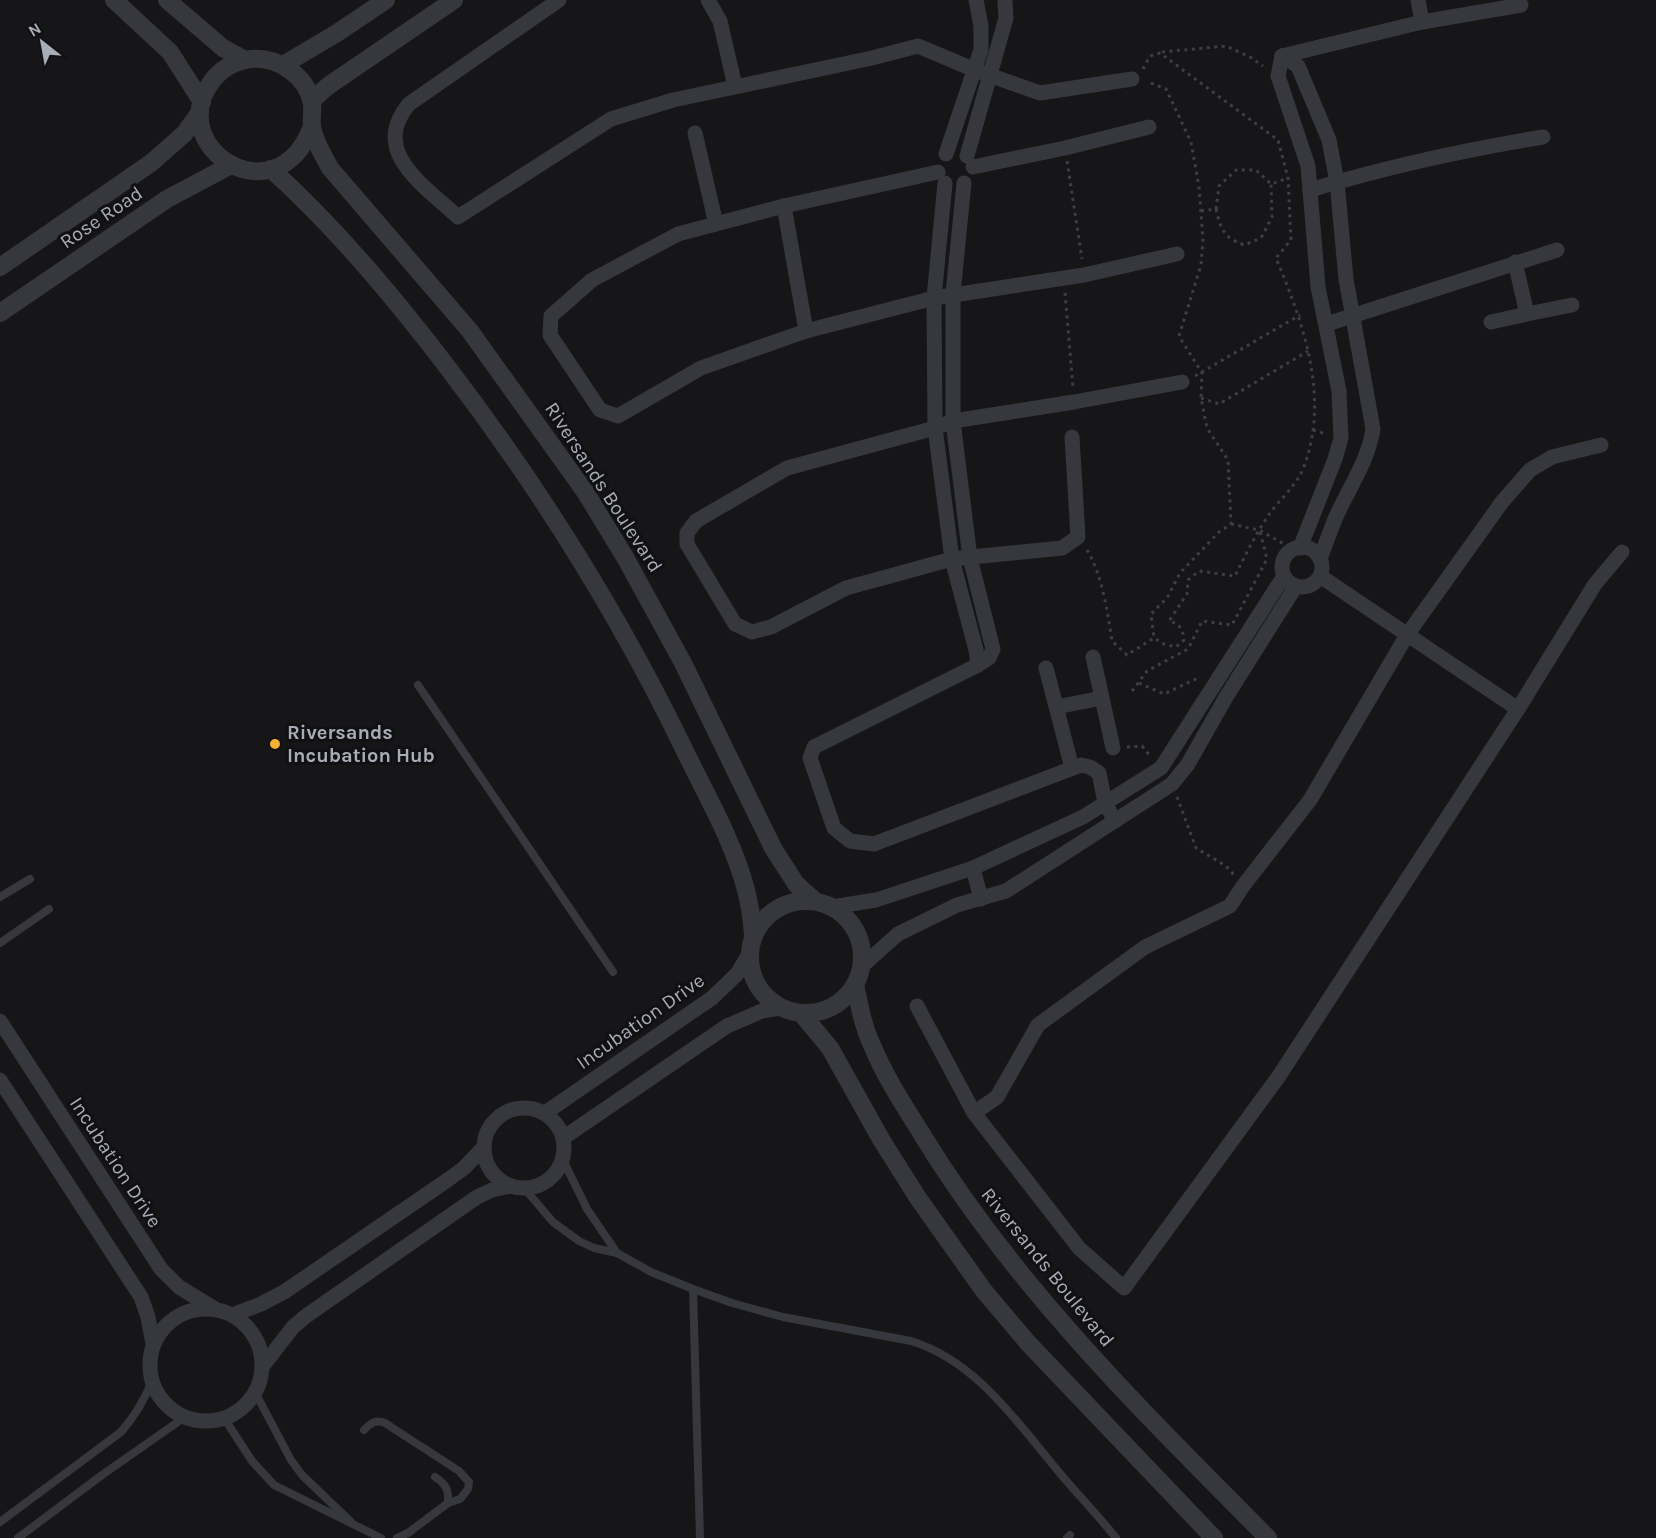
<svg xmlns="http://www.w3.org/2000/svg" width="1656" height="1538" font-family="Karla,sans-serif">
	<rect width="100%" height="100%" fill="#161618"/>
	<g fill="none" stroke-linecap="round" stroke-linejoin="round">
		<g stroke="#3d3f44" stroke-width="3" stroke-dasharray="3 4.5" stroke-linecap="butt">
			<polyline points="1162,52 1226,46 1250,57 1263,66"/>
			<path d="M1143,69l7,-13 10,-3 118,87 10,38 3,62 -15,18c27,65 55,140 27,211 -7,17 -25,32 -35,47 -13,19 -23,40 -33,60l-36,-5 -11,9 -1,14 -18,27c11,3 14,8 15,19l-8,7 -12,-3 -10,-6"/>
			<polyline points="1067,161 1082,259"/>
			<path d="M1216,209c5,21 7,28 28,36l17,-7 11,-21 -1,-33"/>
			<polyline points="1201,211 1216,209 1219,186 1236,170 1256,170 1271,184 1288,178"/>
			<polyline points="1065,293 1073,388"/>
			<polyline points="1195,376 1300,315"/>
			<polyline points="1201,398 1219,404 1308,351"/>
			<polyline points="1313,430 1326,434"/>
			<polyline points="1231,524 1259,530 1284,544"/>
			<path d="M1087,550c15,24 21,64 25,91l15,14 27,-17 -3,-24 16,-16 13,-25 39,-41 12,-8 -3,-64 -21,-32 -6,-30 1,-25 -23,-37 22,-71 2,-25 -4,-53 -8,-45 -25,-53 -18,-7"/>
			<polyline points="1139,683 1164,694 1200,677"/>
			<polyline points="1132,691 1147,671 1188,649 1202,621 1232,625 1267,559 1260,532"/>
			<polyline points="1127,747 1142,746 1151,757"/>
			<polyline points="1177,797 1196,848 1226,866 1234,875"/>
		</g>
		<g stroke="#37383d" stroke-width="8">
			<polyline points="418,685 613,972"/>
			<polyline points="0,897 30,879"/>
			<polyline points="0,943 49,909"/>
			<polyline points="563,1160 587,1209 617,1253"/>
			<path d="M524,1188l29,34 26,19 15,7 23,5 34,19 42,17 39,14 51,14 128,24c65,20 105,80 147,130 19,23 40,44 58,67"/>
			<polyline points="693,1289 700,1538"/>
			<polyline points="255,1392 291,1460 302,1475 351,1522"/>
			<polyline points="224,1418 252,1461 274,1485 381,1538"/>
			<path d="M364,1430c7,-7 12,-11 21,-7l74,48 10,11 -1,7 -8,10 -12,4 -40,30 -11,5"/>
			<path d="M435,1477c11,7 14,13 13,26"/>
			<path d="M0,1522l121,-90c14,-16 23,-31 31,-51"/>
			<polyline points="18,1538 102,1475 185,1417"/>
			<polyline points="1067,1538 1070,1535"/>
		</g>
		<g stroke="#37383d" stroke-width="15">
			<path d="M559,0l-150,104c-40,48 16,82 49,113l153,-98 62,-19 199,-42 46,-12 57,24 65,23 92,-14"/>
			<polyline points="708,0 720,21 735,86"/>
			<polyline points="1418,0 1422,22"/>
			<path d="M1282,56l16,10 31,74 8,42 9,97 27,150c-5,33 -25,60 -38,90 -5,13 -10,26 -15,40"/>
			<polyline points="1282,56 1278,76 1308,166 1318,287 1339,391 1341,438 1335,459 1300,548"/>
			<polyline points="1282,56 1422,22 1521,5"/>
			<polyline points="695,133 716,224"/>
			<polyline points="946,154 981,50 981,26 976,0"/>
			<polyline points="967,156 1006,18 1005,0"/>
			<polyline points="973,167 1065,148 1149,127"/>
			<polyline points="938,172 784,206 678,234 592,280 551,316 550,335 600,410 618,416 701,368 806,331 934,298 1084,275 1177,254"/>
			<polyline points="945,183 934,298 935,428 952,559 976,650 978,665"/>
			<polyline points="964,183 953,294 953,421 970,558 993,649 989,658 978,665 814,747 810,758 834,828 850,841 874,844 1081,765 1090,767 1099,773 1105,803 1115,821"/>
			<path d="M1310,190c76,-23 154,-40 233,-53"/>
			<polyline points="784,206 806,331"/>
			<polyline points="1527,314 1572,305"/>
			<polyline points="1491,322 1527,314 1515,262"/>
			<polyline points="1327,324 1557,250"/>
			<polyline points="1072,437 1078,537 1062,548 952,559 846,588 771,627 752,632 735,624 687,544 687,533 696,521 787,468 935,428 953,421 1074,402 1182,382"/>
			<polyline points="1601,445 1552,457 1530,470 1502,502 1407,635 1310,800 1243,886 1230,906 1145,947 1038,1025 997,1097 974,1113 1079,1248 1124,1288 1279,1076 1518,709 1595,584 1622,552"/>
			<circle cx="1302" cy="567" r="20"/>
			<polyline points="1320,576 1518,709"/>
			<polyline points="1046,668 1072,768"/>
			<polyline points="1102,698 1113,748"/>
			<polyline points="1056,707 1102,698 1093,657"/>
			<polyline points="973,868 981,899"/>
			<polyline points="832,907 876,900 973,868 1083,817 1161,768 1284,576"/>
			<polyline points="861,967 898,934 957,905 1006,891 1172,784 1188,764 1226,697 1296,586"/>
			<polyline points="917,1006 974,1113"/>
			<polyline points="0,1021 161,1269 179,1287 215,1309"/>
			<polyline points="0,1080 141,1297 148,1317 153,1344"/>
			<circle cx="524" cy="1148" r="40"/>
			<polyline points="545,1113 712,998 737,974 749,954"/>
			<polyline points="563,1138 727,1026 762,1011 781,1008"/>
			<circle cx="206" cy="1365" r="56"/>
			<polyline points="232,1315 261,1304 284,1292 449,1179 464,1168 484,1147"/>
			<polyline points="262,1367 293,1327 306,1316 477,1197 492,1190 511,1186"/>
		</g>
		<g stroke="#37383d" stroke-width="18">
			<polyline points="114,0 170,52 202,102"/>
			<polyline points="167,0 223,48 245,60"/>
			<polyline points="283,65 337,33 386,0"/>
			<polyline points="311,101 328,86 454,0"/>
			<path d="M312,126c-35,95 -150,21 -100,-45 9,-12 23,-20 39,-22 27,-2 55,16 61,44 1,8 -1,15 0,23 2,14 11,29 18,42l140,163 116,162 40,66 57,104 90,185 23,36 19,17"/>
			<path d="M271,169c65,59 121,126 174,195 92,120 172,247 238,383 22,46 50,93 63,143 4,15 6,30 7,45"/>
			<polyline points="0,267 151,163 184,134 200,112"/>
			<polyline points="0,313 167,199 231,165"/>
			<circle cx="806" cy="957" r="56"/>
			<path d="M855,984c4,20 8,42 17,61 13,32 33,62 51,91 93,152 220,276 345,402"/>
			<polyline points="801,1013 830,1048 882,1141 918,1198 984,1291 1028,1343 1214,1538"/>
		</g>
	</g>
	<circle fill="#f2b134" stroke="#111113" stroke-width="2" cx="275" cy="744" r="6"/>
	<g text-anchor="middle" stroke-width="6" stroke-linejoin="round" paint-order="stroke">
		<g font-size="20" fill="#a8adb8" stroke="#111113">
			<text transform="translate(101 217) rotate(-34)" y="7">Rose Road</text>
			<text transform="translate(604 487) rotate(57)" y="7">Riversands Boulevard</text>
			<text transform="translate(640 1021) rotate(-35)" y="7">Incubation Drive</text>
			<text transform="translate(116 1162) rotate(57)" y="7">Incubation Drive</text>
			<text transform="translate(1048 1267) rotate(51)" y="7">Riversands Boulevard</text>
		</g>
		<g font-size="20" font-weight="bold" fill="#a8adb8" stroke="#111113" text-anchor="start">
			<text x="287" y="739">Riversands<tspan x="287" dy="23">Incubation Hub</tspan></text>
		</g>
	</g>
	<g transform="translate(42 42) rotate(329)" stroke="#111113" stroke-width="4.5" paint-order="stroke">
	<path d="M0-4.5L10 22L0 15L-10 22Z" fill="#a8adb8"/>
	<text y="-9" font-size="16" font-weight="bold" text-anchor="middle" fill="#a8adb8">N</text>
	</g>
</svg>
